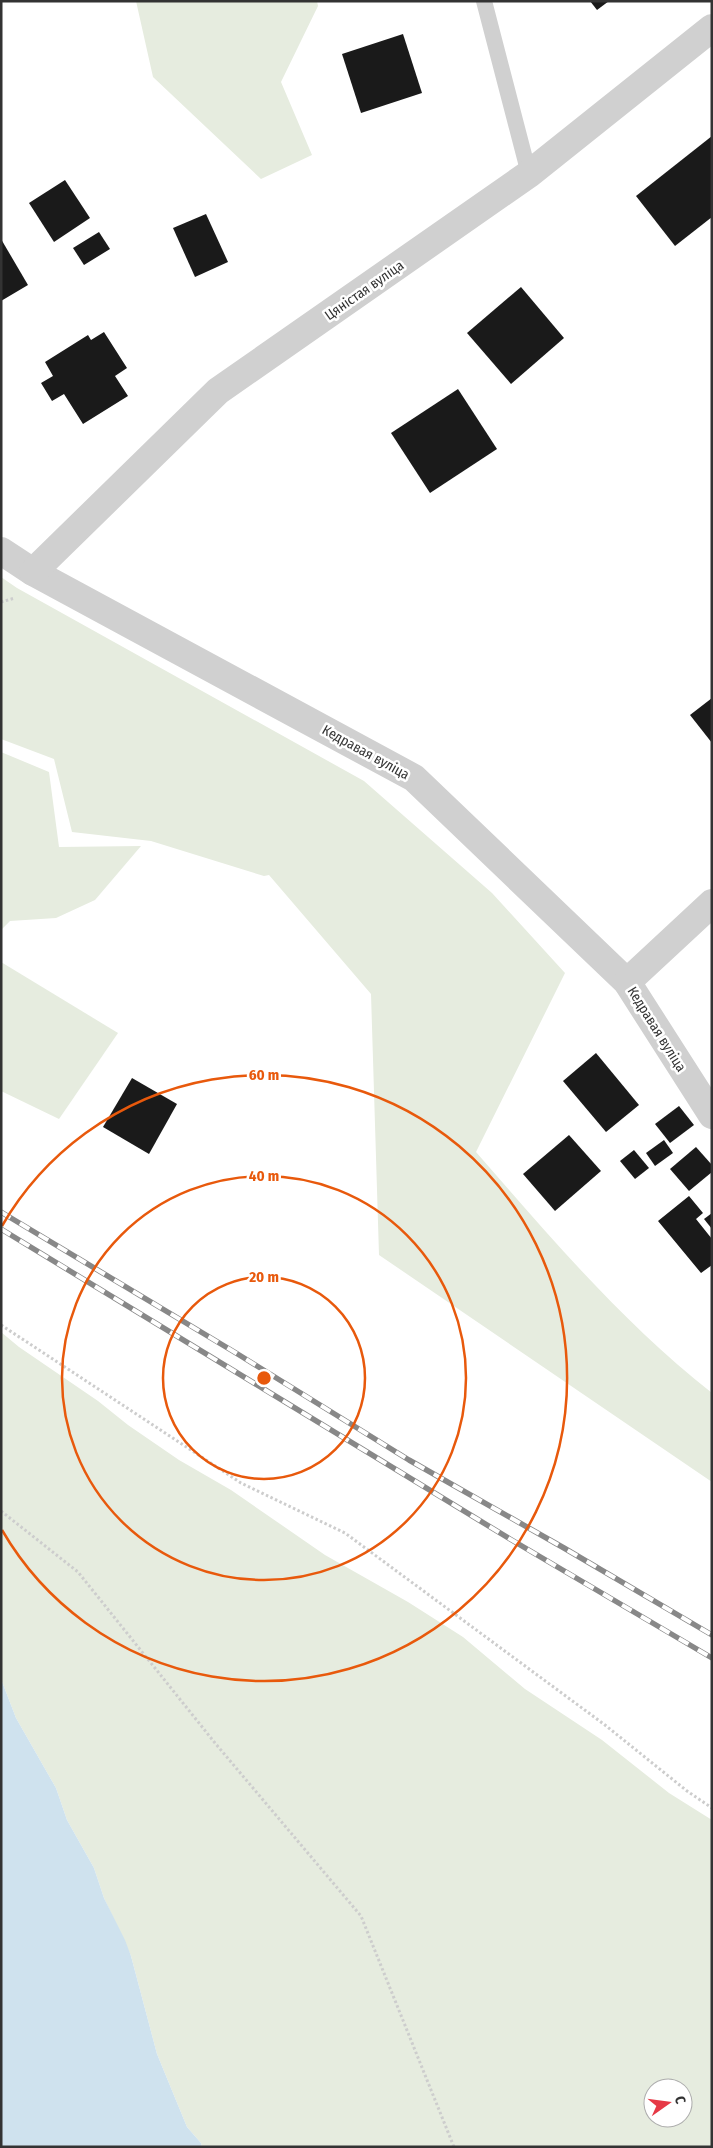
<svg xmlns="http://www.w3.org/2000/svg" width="713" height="2148" font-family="'Fira Sans Condensed',sans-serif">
	<rect width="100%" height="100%" fill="#fff"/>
	<g fill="#e6ecdf" fill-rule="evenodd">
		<polygon points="136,1 317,1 318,6 281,82 312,155 261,179 153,77"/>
		<path d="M1,577l16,11 347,193 128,112 73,80 -89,179c74,85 147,171 236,241v89l-333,-227 -8,-261 -102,-119 -5,1 -113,-35 -79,-9 -18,-73 -53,-20z"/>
		<polygon points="1,752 49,772 59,847 141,846 95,900 56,918 10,921 1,930"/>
		<polygon points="1,962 118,1033 59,1119 1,1091"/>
		<path d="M1,1332l18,15 79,54 30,24 51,35 52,30 94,65 83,47 55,35 62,52 77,51 67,53 43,27v327h-510l-1,-4 -14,-16 -30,-73 -26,-98 -27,-58 -10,-30 -27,-48 -11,-32 -40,-70 -15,-39zM653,2088h30v30h-30z"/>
	</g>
	<polygon fill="#cfe2ee" points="1,1679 16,1718 56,1788 67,1820 94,1868 104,1898 125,1940 131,1956 157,2054 187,2127 201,2143 202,2147 1,2147"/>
	<g fill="#1a1a1a">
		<polygon points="590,1 609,1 597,10"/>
		<polygon points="403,34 422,93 361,113 342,54"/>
		<polygon points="712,136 712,217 675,246 636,196"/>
		<polygon points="65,180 90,218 54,242 29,203"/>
		<polygon points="206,214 228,262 195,277 173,228"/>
		<polygon points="99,232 110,249 84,265 73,248"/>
		<polygon points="1,239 28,285 1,301"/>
		<polygon points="521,287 564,338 511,384 467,333"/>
		<polygon points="104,332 127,368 115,376 128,396 83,424 64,394 52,401 41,383 53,376 45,362 88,335 91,340"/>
		<polygon points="458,389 497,449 430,493 391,433"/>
		<polygon points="712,698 712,743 690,715"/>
		<polygon points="596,1053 639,1105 606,1132 563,1081"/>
		<polygon points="132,1078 177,1104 149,1154 103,1127"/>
		<polygon points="679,1106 694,1125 670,1143 655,1124"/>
		<polygon points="569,1135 601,1171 555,1211 523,1174"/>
		<polygon points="664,1140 673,1153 655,1166 646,1153"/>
		<polygon points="696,1147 712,1165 712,1172 689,1191 670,1169"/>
		<polygon points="634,1150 649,1168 635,1179 620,1161"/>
		<polygon points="689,1196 703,1213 696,1219 712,1239 712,1265 701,1273 658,1221"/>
		<polygon points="712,1213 712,1229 704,1219"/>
	</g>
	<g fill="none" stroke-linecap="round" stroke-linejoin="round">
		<g stroke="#cdcdcd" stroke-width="3" stroke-dasharray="2.5 2.5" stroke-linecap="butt">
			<polyline points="1,602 15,598"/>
			<polyline points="1,1325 241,1483 345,1533 605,1725 687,1791 712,1808"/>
			<polyline points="1,1511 78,1572 215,1743 361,1916 454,2147"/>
		</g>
		<polyline stroke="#d0d0d0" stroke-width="16" points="484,1 529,174"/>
		<g stroke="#d0d0d0" stroke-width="28">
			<polyline points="1,551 33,572 414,778 627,982 712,1115"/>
			<polyline points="33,572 218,391 529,174 712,28"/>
			<polyline points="627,982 712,903"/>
		</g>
		<defs>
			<g id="rail">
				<polyline points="1,1212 236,1353 409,1460 564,1548 712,1635"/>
				<polyline points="1,1229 510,1539 712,1658"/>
			</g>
		</defs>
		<use href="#rail" stroke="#888" stroke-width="5.5"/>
		<use href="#rail" stroke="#fff" stroke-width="4" stroke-dasharray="11" stroke-linecap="butt"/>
	</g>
	<g fill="none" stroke="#e8590c" stroke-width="2.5">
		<circle cx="264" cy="1378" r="101"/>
		<circle cx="264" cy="1378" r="202"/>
		<path d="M2 1226A303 303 0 1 1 2 1530"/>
	</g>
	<g text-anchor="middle" stroke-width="5" stroke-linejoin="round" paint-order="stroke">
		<g font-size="14" fill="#333" stroke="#fff">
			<text transform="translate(364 290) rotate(-35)" y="5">Цяністая вуліца</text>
			<text transform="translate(366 752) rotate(29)" y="5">Кедравая вуліца</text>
			<text transform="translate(657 1029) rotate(58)" y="5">Кедравая вуліца</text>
		</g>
	</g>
	<circle cx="264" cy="1378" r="8" fill="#e8590c" stroke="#fff" stroke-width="2.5"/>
	<g font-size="15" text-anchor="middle" font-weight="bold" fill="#e8590c" stroke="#fff" stroke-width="5" stroke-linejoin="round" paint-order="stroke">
		<text x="264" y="1080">60 m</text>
		<text x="264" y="1181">40 m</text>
		<text x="264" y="1282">20 m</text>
	</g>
	<rect width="713" height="2148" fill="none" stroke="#333333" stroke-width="5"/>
	<g transform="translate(668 2103) rotate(76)"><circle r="24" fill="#ffffff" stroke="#adadad"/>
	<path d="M0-4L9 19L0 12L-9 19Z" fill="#e63946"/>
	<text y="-8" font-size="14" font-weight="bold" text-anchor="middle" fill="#333333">С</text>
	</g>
</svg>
